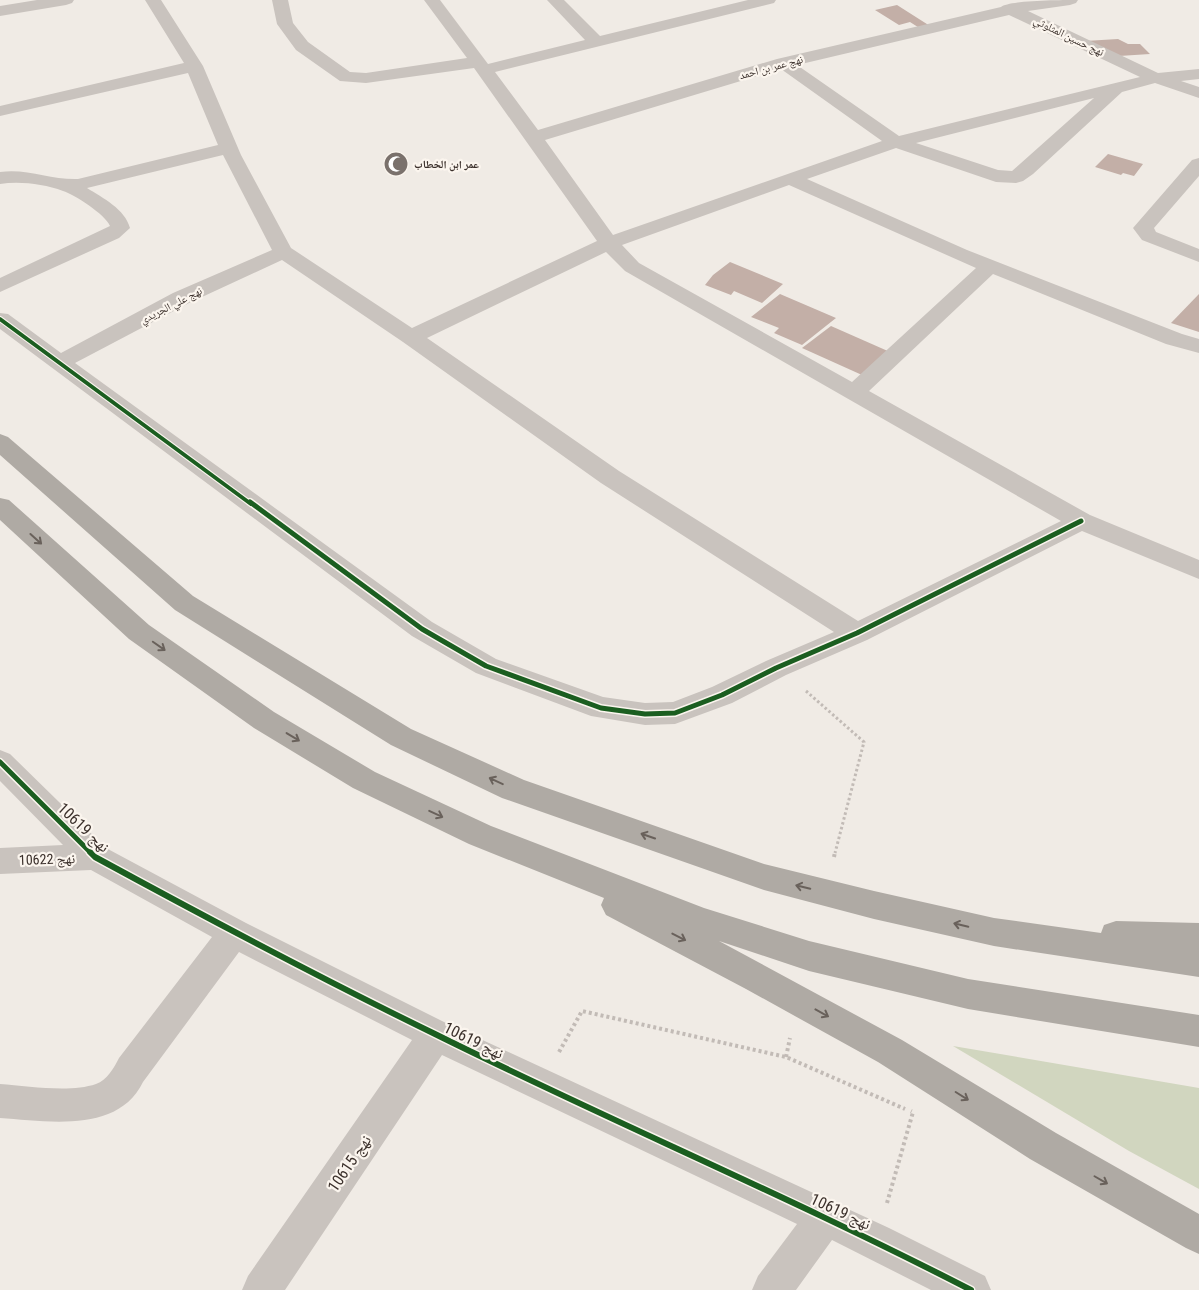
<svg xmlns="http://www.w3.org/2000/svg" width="1199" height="1290" font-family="'Roboto Condensed','Noto Naskh Arabic',sans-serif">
	<rect width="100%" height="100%" fill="#f0ebe5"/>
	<polygon fill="#d1d6bf" points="953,1046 1199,1088 1199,1189 1129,1151"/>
	<g fill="#c3afa7">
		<polygon points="897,5 930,26 921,29 910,22 899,25 875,10"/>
		<polygon points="1118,39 1128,44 1140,44 1150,54 1119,56 1085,41"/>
		<polygon points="1108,154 1143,164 1134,176 1123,173 1121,175 1095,167"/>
		<polygon points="730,262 783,284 762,303 734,291 731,295 705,285 713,275"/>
		<polygon points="780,294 836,318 802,345 774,333 779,328 751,317"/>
		<polygon points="1199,294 1199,332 1171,323"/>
		<polygon points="831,326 890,352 862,375 802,348"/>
	</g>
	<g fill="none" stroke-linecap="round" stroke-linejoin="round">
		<polyline stroke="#c2bbb6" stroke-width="3" stroke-dasharray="2.5 2.5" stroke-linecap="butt" points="806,691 864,742 835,853"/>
		<g stroke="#c2bbb6" stroke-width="4" stroke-dasharray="3 3" stroke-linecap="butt">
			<polyline points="834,857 835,852"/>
			<polyline points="559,1052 582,1011 786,1057 905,1109"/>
			<polyline points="786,1057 790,1038"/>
			<polyline points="887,1203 913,1112 911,1111"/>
		</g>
		<g fill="#c9c3be" fill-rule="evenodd">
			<polygon points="37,0 74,0 72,3 66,5 0,16 0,6"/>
			<path d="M145,0h16l42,66 38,89 50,93 121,80 185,-87 -123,-173 -108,15 -26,-2 -44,-31 -19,-26 -5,-24h16l5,23 15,19 42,30 16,1 101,-15 -43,-58h16l48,64 97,-24 -38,-40h17l36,36 148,-36h28l-2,3 -279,69 43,58 239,-71 224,-52c8,-7 63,-7 77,-7l-2,3 -6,2 -42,6 130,62 41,-4v10l-18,2 18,6v11l-44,-15 -33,9 -89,82 -10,7 -7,2 -20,-1 -100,-34 -89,31 160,71 215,84 17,5v14l-33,-9 -173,-70 -124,117 221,124 109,45v19l-117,-48 -215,109 -81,35 -54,28 -57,21 -30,1 -54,-9 -115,-43 -64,-37 -412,-307v-16l8,1 53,39 112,-60 99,-43 -49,-95 -136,33c16,10 38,21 43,40l-11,10 -119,54v-14l110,-52c-4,-11 -36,-32 -47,-35 -19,-7 -43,-10 -63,-7v-12c27,-4 51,8 78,7l140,-34 -30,-72 -188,43v-10l184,-43zM1009,15l131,62 -241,59 -102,-71zM781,69l101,72 -269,94 -68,-95zM1094,98l-82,73 -14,-1 -82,-27zM789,185l187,83 -124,114 -213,-119 -17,-18zM606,252l19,19 436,250 -203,100 -239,-150 -192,-133zM282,260l121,82 198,141 233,149 -68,29 -54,26 -39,15 -28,1 -42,-6 -107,-38 -64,-37 -357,-259 114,-60z"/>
			<polygon points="1199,158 1199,176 1154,228 1156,232 1199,249 1199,262 1142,240 1133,228 1192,160"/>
			<path d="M0,750l10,4 96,94 140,75 202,101 441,204 96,48 6,14h-60l-99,-50 -36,50h-44l6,-14 39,-52 -355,-169 -157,235h-43l6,-14 164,-236 -173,-88 -96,130c-25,52 -96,39 -143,36v-34c28,2 70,9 96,0 11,-4 18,-16 23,-26l93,-121 -121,-67 -91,4v-26l63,-3 -63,-64z"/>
		</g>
		<g fill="#afaaa4" fill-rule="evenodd">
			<polygon points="0,434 8,437 193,596 411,729 524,780 764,864 874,891 994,918 1101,933 1104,925 1116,921 1199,923 1199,977 994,946 874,919 764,890 502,798 391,745 175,610 0,455"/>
			<polygon points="0,498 9,500 149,625 274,712 375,772 491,826 704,908 809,941 968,979 1199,1015 1199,1047 968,1009 809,971 719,941 902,1040 1056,1133 1199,1214 1199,1254 1186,1248 1030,1159 878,1062 746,989 606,915 601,905 604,898 469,844 353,788 254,728 129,639 0,520"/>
		</g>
		<defs>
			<polyline id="cycleway-far2" points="0,319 251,504"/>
			<g id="cycleway-far1">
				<polyline points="250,502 422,629 486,666 601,708 645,714 675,713 722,695 776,668 857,633 1081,521"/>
				<polyline points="0,762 91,853"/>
			</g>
			<path id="cycleway" d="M90,852l5,5c112,61 225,121 340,177 177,88 360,165 536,256"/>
		</defs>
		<use href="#cycleway-far2" stroke="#fbf5ee" stroke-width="6"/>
		<use href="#cycleway-far1" stroke="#fbf5ee" stroke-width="8"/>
		<use href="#cycleway" stroke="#fbf5ee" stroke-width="9"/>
		<use href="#cycleway-far2" stroke="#1b5e20" stroke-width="4"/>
		<use href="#cycleway-far1" stroke="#1b5e20" stroke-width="5"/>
		<use href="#cycleway" stroke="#1b5e20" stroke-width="6"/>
	</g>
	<defs><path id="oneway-shaft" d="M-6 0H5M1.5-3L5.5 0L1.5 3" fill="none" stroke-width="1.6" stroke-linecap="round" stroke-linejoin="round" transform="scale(1.25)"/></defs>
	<g stroke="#69615b">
		<use href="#oneway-shaft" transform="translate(36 539) rotate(42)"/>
		<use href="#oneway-shaft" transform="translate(159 646) rotate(35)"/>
		<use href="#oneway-shaft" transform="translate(293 737) rotate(31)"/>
		<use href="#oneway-shaft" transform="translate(496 781) rotate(-155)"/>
		<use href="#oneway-shaft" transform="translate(436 814) rotate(25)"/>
		<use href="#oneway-shaft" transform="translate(648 836) rotate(-161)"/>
		<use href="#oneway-shaft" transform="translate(803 887) rotate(-166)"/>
		<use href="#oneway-shaft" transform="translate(961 925) rotate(-167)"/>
		<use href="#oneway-shaft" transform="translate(679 937) rotate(27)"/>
		<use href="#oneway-shaft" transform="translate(822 1013) rotate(29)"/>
		<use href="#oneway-shaft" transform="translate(962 1096) rotate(32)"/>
		<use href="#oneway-shaft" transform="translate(1101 1180) rotate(30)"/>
	</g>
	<defs>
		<symbol id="mosque-disc" viewBox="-11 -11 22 22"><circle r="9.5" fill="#7a716c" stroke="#fbf5ee"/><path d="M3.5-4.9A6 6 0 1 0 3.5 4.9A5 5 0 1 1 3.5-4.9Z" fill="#fff"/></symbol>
	</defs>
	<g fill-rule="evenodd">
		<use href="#mosque-disc" x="382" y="150" width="28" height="28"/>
	</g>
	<g text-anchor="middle" stroke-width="4.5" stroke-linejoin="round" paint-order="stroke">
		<g font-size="11" fill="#3b302b" stroke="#fbf5ee">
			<text transform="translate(1069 36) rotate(26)" y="4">نهج حسين المثلوثي</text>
			<text transform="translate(771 67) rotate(-15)" y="4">نهج عمر بن احمد</text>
			<text transform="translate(171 305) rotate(-27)" y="4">نهج علي الجريدي</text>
		</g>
		<g font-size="11" font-weight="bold" fill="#3b302b" stroke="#fbf5ee" text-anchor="start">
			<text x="414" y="168">عمر ابن الخطاب</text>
		</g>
		<g font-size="14" fill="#3b302b" stroke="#fbf5ee">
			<text transform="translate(47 859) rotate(-2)" y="5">نهج 10622</text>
		</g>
		<g font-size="16" fill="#3b302b" stroke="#fbf5ee">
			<text transform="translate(84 827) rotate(43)" y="6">نهج 10619</text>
			<text transform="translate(474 1040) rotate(26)" y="6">نهج 10619</text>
			<text transform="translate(349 1163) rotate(-56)" y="6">نهج 10615</text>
			<text transform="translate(841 1211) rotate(25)" y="6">نهج 10619</text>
		</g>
	</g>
</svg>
